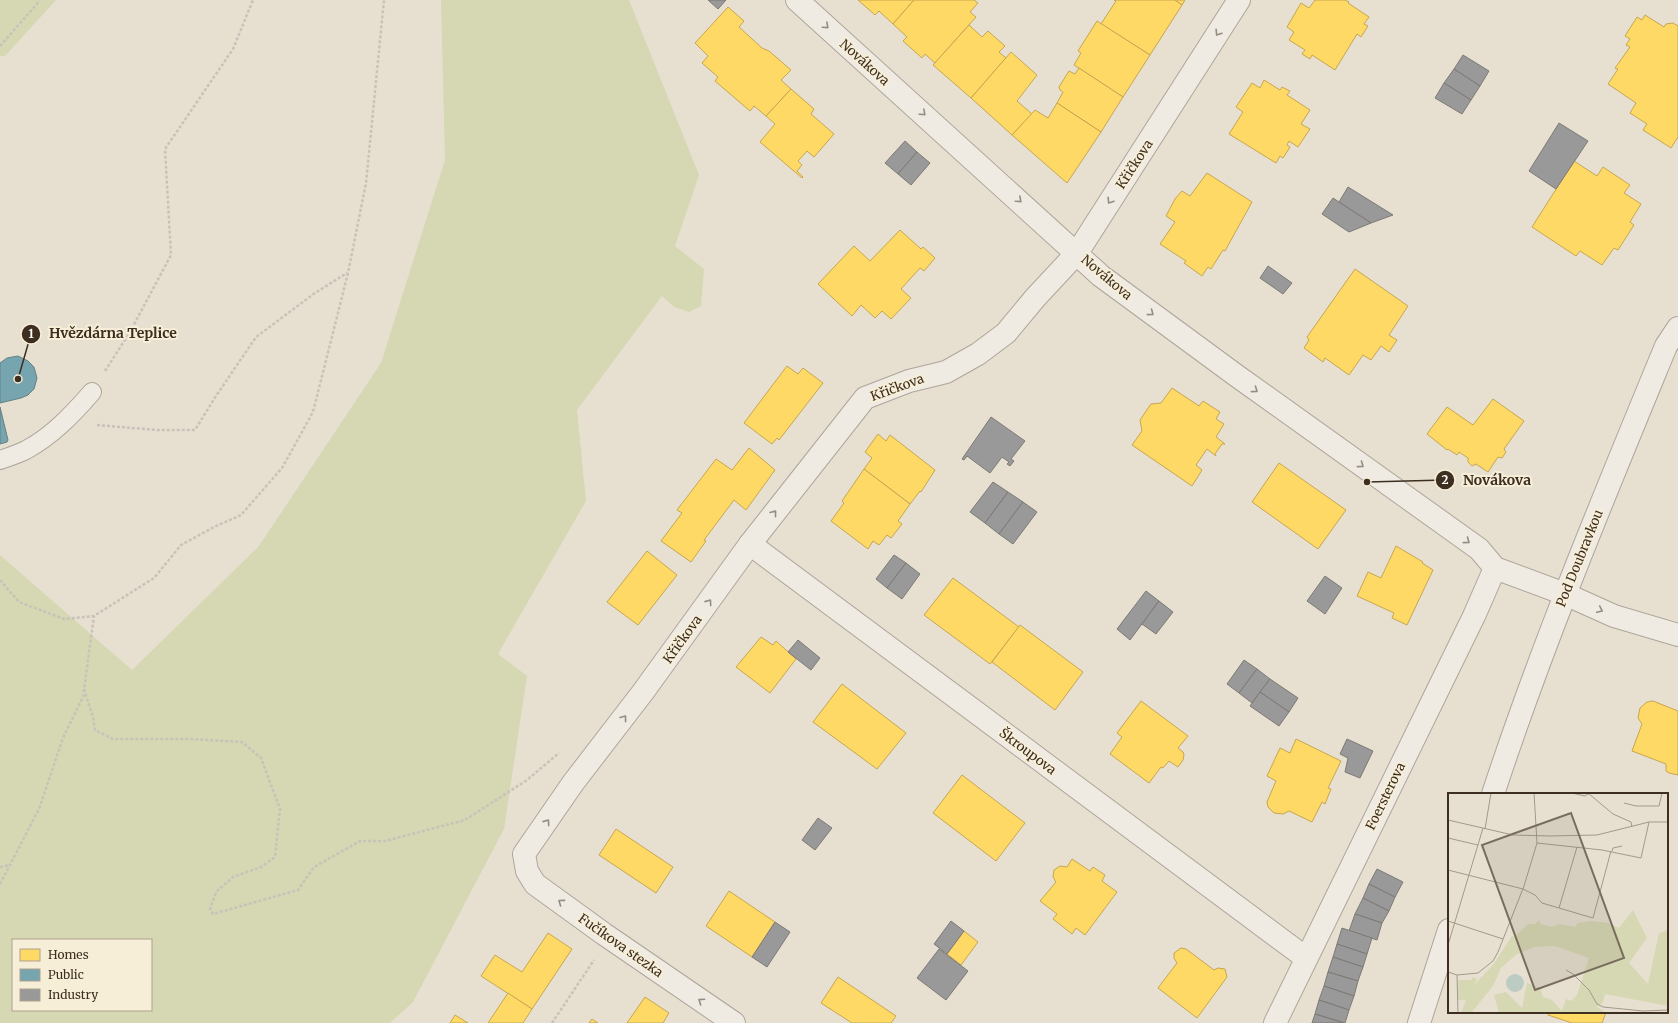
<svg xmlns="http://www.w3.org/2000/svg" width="1678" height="1023" font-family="Merriweather,serif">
	<rect width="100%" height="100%" fill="#e7e0d1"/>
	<g fill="#d6d7b3" fill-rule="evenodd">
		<polygon points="0,0 56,0 5,56 0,56"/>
		<path d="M441,0h188l70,175 -24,71 29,23 -3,37 -12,6 -15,-5 -12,-11 -85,114 9,91 -88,153 29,22 -23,153 -91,173 -23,21h-390v-468l132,115 127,-124 122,-183 64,-203zM13,940h138v70h-138z"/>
	</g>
	<g fill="#ffd966" stroke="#c5a651">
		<polygon points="858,0 914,0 893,24 879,11 875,15"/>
		<polygon points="914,0 974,0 978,3 970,12 976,17 935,63 925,54 922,58 903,41 907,37 893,24"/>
		<polygon points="1114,0 1175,0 1182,5 1150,55 1101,24 1116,1"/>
		<polygon points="1175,0 1185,0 1182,5"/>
		<polygon points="1315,0 1345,0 1349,2 1348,3 1369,17 1364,24 1368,26 1361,37 1357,34 1335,70 1312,55 1310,59 1302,54 1305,50 1289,40 1294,32 1287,27 1301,3 1309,8"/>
		<polygon points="728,7 744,21 739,27 762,48 769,51 791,70 781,80 791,89 766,116 754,106 750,111 715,81 718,77 702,63 708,56 695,43"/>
		<polygon points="1645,15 1664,27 1666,24 1673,23 1678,26 1678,137 1671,148 1643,130 1647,124 1630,113 1636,103 1608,84 1618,69 1615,68 1630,47 1626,45 1630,39 1625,36 1637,17 1642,20"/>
		<polygon points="1097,21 1150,55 1123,97 1074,65 1081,53 1078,51"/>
		<polygon points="969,25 982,37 988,31 1005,46 999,52 1006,58 971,98 933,65"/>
		<polygon points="1011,52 1037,75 1017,101 1032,114 1012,135 971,98"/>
		<polygon points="1079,68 1123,97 1101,132 1057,103 1063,92 1060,90 1059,87 1069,71 1075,74"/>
		<polygon points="1264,80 1280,90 1282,87 1290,91 1287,95 1310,110 1301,124 1310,129 1298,147 1289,141 1287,145 1290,147 1283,158 1280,156 1276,163 1229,134 1243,112 1236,107 1252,83 1260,88"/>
		<polygon points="791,89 814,109 811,114 834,134 814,157 807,151 798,161 802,165 797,171 803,177 802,178 760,142 775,124 766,116"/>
		<polygon points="1057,103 1101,132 1067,183 1012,135 1035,110 1048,118"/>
		<polygon points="1574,161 1597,176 1603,167 1630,185 1624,193 1641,204 1630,222 1634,225 1618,250 1614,248 1602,265 1580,251 1576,256 1532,227"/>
		<polygon points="1207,173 1252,202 1225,251 1223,250 1211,269 1208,267 1202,276 1184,263 1186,261 1160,244 1175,222 1166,216 1175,199 1182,191 1190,196"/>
		<polygon points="900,230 921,249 923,247 935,258 924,271 920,268 901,289 911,298 891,319 882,311 875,318 861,305 852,316 818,284 854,246 870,261"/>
		<polygon points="1355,269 1408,306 1389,335 1397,340 1389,352 1381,346 1371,360 1363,355 1349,375 1325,358 1323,362 1304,348 1309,340 1307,337"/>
		<polygon points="787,366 798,374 803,368 823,383 779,440 777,438 772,444 744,423"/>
		<polygon points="1172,388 1199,406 1203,401 1220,412 1216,419 1224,424 1216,437 1225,444 1222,444 1215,454 1216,456 1207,449 1196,465 1202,470 1192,486 1132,445 1142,431 1140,420 1151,404 1161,403"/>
		<polygon points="1493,399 1524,421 1504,449 1506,452 1502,458 1498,457 1488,472 1476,464 1472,466 1468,462 1468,458 1459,452 1457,455 1448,449 1447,450 1427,434 1447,407 1473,425"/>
		<polygon points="878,434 886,441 890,435 935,470 921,492 920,491 910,504 864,469 872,458 865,452"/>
		<polygon points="749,448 775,470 746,510 734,500 704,540 706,541 691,562 661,541 682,513 677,510 716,459 732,470"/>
		<polygon points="1279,463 1346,510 1318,549 1252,502"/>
		<polygon points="864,469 910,504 898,521 902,524 891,538 887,535 879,545 873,541 868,549 831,521 844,503 842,501"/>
		<polygon points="1396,546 1423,562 1422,563 1433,570 1407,625 1392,618 1394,613 1357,596 1368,572 1381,578"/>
		<polygon points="647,551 677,575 638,625 607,602"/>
		<polygon points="953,578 1019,627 990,664 924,615"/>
		<polygon points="1020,625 1083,672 1055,710 992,662"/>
		<polygon points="761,637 773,645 776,641 796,659 770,693 736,667"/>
		<polygon points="842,684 906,733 877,769 813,722"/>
		<polygon points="1141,701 1188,736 1178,748 1183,752 1184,755 1183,760 1178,767 1169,761 1163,768 1161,767 1149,783 1110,754 1122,737 1117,733"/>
		<polygon points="1653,701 1678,711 1678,775 1669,773 1666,771 1666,764 1632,751 1642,724 1638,718 1640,708 1647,702"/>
		<polygon points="1296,739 1341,761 1328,788 1331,789 1325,804 1322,802 1312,822 1289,811 1283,814 1274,813 1268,807 1267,802 1276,781 1267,776 1280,748 1290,753"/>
		<polygon points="962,775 1025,823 996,861 933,813"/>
		<polygon points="616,829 673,867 656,893 599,855"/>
		<polygon points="1072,859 1090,871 1093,867 1105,875 1102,881 1117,892 1085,935 1076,928 1072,934 1053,919 1057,914 1040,901 1056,882 1053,877 1054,870 1060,866 1067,867"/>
		<polygon points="729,891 775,922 752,957 706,926"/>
		<polygon points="964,931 978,942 961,965 947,954"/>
		<polygon points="548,933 572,949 532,1009 481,976 495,955 522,972"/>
		<polygon points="1181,948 1186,949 1214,970 1218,968 1225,969 1227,977 1197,1018 1158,988 1177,963 1174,958 1174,953"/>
		<polygon points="838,977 896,1016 891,1023 852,1023 821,1003"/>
		<polygon points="508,993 532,1009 523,1023 488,1023"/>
		<polygon points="645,997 669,1013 663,1023 627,1023"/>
		<polygon points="1549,1012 1610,1012 1610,1014 1606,1012 1602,1023 1572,1023 1548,1015"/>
		<polygon points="455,1015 468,1023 450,1023"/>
		<polygon points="592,1019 598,1023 589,1023"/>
	</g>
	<g fill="#76a5af" stroke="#658184">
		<polygon points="18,356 28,361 34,367 37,378 34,389 28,395 21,398 0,403 0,363 7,358"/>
		<polygon points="0,407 8,440 7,442 0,444"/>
	</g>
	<g fill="#999" stroke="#7d7975">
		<polygon points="708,0 726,0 718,9"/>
		<polygon points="1463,55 1489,71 1480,86 1454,69"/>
		<polygon points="1454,69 1480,86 1471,100 1444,83"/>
		<polygon points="1444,83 1471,100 1462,114 1435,98"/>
		<polygon points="1559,123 1588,141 1556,189 1529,171"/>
		<polygon points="905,141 917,152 898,174 885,163"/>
		<polygon points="917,152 930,163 911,185 898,174"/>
		<polygon points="1348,187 1393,215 1371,223 1339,202"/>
		<polygon points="1333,198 1339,202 1371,223 1349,232 1322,214"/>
		<polygon points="1268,266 1292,283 1283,294 1260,278"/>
		<polygon points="991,417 1025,441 1011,459 1014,461 1010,466 1007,464 1009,462 1002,457 990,473 967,456 964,460 962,459"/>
		<polygon points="993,482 1008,492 985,523 970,512"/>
		<polygon points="1008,492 1023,502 999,534 985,523"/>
		<polygon points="1023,502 1037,512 1013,544 999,534"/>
		<polygon points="894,555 906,563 887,588 876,579"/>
		<polygon points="906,563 920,574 902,599 887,588"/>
		<polygon points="1325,576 1342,588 1325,614 1307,601"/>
		<polygon points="1146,591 1159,601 1130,640 1117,629"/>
		<polygon points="1159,601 1173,612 1156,634 1142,624"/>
		<polygon points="798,640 820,658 811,670 788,652"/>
		<polygon points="1244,660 1257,669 1239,693 1227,684"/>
		<polygon points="1257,669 1270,679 1252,703 1239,693"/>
		<polygon points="1270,679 1298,698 1289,712 1260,692"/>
		<polygon points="1260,692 1289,712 1279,726 1250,706"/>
		<polygon points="1347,739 1373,751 1360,778 1345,772 1348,758 1340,754"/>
		<polygon points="818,818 832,828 815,850 802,840"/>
		<polygon points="1377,869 1403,882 1395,897 1369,884"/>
		<polygon points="1369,884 1395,897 1389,911 1363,898"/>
		<polygon points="1363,898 1389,911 1382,923 1355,914"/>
		<polygon points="1355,914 1382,923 1377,940 1349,931"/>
		<polygon points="951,921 964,931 947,954 934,944"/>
		<polygon points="775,922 790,932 767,967 752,957"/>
		<polygon points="1342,928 1372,938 1367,954 1337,944"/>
		<polygon points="1337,944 1367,954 1363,967 1333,957"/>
		<polygon points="939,949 968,971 946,1000 917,978"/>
		<polygon points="1333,957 1363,967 1358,981 1328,972"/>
		<polygon points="1328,972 1358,981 1354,996 1324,986"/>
		<polygon points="1324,986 1354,996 1349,1010 1319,1000"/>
		<polygon points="1319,1000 1349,1010 1345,1023 1315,1014"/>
		<polygon points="1315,1014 1344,1023 1312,1023"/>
	</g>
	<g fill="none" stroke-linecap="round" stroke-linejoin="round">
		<defs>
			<path id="lane" d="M0,460c9,-3 18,-6 26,-10 26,-14 47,-36 66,-58"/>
			<g id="street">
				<polyline points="797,0 1101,276 1237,376 1479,549 1495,568 1565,594 1614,616 1678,635"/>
				<polyline points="750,544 1306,958"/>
				<path d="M1493,794c50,-152 112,-300 173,-448l12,-18"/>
				<polyline points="734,1023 604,934 535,884 527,871 524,854 573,783 643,692 750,544 865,398 909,381 946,372 978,354 1006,333 1035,298 1077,253 1239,0"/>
				<polyline points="1275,1023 1474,616 1495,568"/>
				<polyline points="1419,1023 1449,930"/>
			</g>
		</defs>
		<use href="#lane" stroke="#ada599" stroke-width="20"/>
		<use href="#street" stroke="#ada599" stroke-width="24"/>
		<g stroke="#c8c2b9" stroke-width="2.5" stroke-dasharray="3 2" stroke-linecap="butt">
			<polyline points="0,46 37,4 39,0"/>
			<polyline points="105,371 130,332 171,255 165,149 233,49 253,0"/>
			<polyline points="97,425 157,430 195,430 216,396 256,337 315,293 347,273"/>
			<polyline points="0,580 19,602 64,619 94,616 154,578 181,545 214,527 241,515 282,468 313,412 348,273 366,183 384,0"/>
			<polyline points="84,689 93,717 95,730 113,739 191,739 242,742 261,758 280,809 275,857 261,867 233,877 216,892 210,909 213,914 298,890 314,867 360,841 385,841 465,820 527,780 559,753"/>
			<polyline points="0,867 9,865"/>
			<polyline points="0,884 39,809 63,738 83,697 94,616"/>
			<polyline points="552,1023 594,960"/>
		</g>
		<use href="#lane" stroke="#efebe3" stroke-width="18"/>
		<use href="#street" stroke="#efebe3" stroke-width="22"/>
	</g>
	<defs><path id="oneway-chevron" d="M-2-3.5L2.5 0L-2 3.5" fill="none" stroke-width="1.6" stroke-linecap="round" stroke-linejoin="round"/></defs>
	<g stroke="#968c82">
		<use href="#oneway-chevron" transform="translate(826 26) rotate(42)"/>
		<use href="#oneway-chevron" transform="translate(1218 33) rotate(123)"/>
		<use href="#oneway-chevron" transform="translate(923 113) rotate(42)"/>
		<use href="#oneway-chevron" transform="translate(1019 200) rotate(42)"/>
		<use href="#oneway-chevron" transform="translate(1110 201) rotate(123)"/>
		<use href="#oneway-chevron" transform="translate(1151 313) rotate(37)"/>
		<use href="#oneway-chevron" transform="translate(1255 390) rotate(36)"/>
		<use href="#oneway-chevron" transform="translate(1361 465) rotate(36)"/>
		<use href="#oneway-chevron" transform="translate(774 513) rotate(-52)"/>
		<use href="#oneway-chevron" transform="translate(1467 541) rotate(36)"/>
		<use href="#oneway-chevron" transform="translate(709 602) rotate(-55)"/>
		<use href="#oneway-chevron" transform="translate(1600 610) rotate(25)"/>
		<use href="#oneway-chevron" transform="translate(624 718) rotate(-53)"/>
		<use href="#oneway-chevron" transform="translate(547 822) rotate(-55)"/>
		<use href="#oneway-chevron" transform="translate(561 902) rotate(-144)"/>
		<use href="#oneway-chevron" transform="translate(701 1001) rotate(-146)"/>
	</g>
	<g text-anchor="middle" stroke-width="4" stroke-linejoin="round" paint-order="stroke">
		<g font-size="13" fill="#3d2e20" stroke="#f7eed8">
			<text transform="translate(865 62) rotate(42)" y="5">Novákova</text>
			<text transform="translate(1134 164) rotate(-57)" y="5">Křičkova</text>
			<text transform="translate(1107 277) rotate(40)" y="5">Novákova</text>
			<text transform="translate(897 387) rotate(-20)" y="5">Křičkova</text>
			<text transform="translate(1579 558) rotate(-68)" y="5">Pod Doubravkou</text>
			<text transform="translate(682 639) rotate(-54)" y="5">Křičkova</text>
			<text transform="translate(1028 751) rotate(37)" y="5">Škroupova</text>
			<text transform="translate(1385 796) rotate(-64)" y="5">Foersterova</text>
			<text transform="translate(621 945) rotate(35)" y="5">Fučíkova stezka</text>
		</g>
	</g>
	<g transform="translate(1448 793)">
		<rect width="220" height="220" fill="#e7e0d1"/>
		<path d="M185,117l14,28 -18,25 19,21 11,-51 9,-3v76l-63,-12 -2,8 -6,5 8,5 17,1h-123l-5,-18 12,-3 16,16 5,-25 13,5 3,9 9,3 10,11 4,-12 5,2 6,-6 12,-37 -34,-12 -20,1 -18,7 -16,14 -8,18 -22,27h-10l5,-13h-8v-20h13l2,-3 4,2 -3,6 19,-20 19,-29 2,1 14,-13h7l5,-4v4l12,3 8,-3 16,3 1,-4 14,-2 18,2 10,5z" fill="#d6d7b3"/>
		<path d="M58 190a9 9 0 1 1 18 0a9 9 0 1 1-18 0Z" fill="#bcccc2"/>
		<path fill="none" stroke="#a3998a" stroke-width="1" d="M124,0l13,3 5,-3M140,0l25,21 18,8 1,5M176,10l12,3h23l3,-13M0,27l65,15 37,1 47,-1 52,-13h19M37,36l6,-36M0,45l30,7M89,50l65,7 39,8 8,-36M164,58l1,-3 9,-2M0,77l75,19 12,6 7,8 51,15 18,-67M111,115l18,-61M0,128l55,18M0,152l35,-117M118,177l7,4 16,16 8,14 6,3 40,4 25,-1M0,179l9,3 21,-2 15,-12 5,-9 26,-66 13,-43 -3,-50M9,182l1,38"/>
		<path fill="#786c5e" fill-opacity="0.15" stroke="#786c5e" stroke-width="2" d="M123,20l53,145 -89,32 -53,-145z"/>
		<rect width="220" height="220" fill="none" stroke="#3d2e20" stroke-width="2"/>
	</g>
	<path fill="none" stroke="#3d2e20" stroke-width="1.5" d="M18 379L31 334M1367 482L1445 480"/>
	<g fill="#3d2e20" stroke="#f7eed8" stroke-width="1.5">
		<circle cx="18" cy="379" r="4"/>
		<circle cx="1367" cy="482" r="4"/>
		<circle cx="31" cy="334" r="10"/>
		<circle cx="1445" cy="480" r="10"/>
	</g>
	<g font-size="12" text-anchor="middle" font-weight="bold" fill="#fff">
		<text x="31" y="338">1</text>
		<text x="1445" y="484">2</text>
	</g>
	<g font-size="14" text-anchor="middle" font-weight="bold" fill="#3d2e20" stroke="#f7eed8" stroke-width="4" stroke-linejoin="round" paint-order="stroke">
		<text x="113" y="338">Hvězdárna Teplice</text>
		<text x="1497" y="485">Novákova</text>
	</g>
	<rect x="12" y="939" width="140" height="72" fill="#f7eed8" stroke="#ada18e"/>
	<rect x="20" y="949" width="20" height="12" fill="#ffd966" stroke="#ada18e"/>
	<text x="48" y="959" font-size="12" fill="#3d2e20">Homes</text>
	<rect x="20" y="969" width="20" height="12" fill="#76a5af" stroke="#ada18e"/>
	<text x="48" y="979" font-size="12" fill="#3d2e20">Public</text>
	<rect x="20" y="989" width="20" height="12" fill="#999999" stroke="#ada18e"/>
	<text x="48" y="999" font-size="12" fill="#3d2e20">Industry</text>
</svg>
